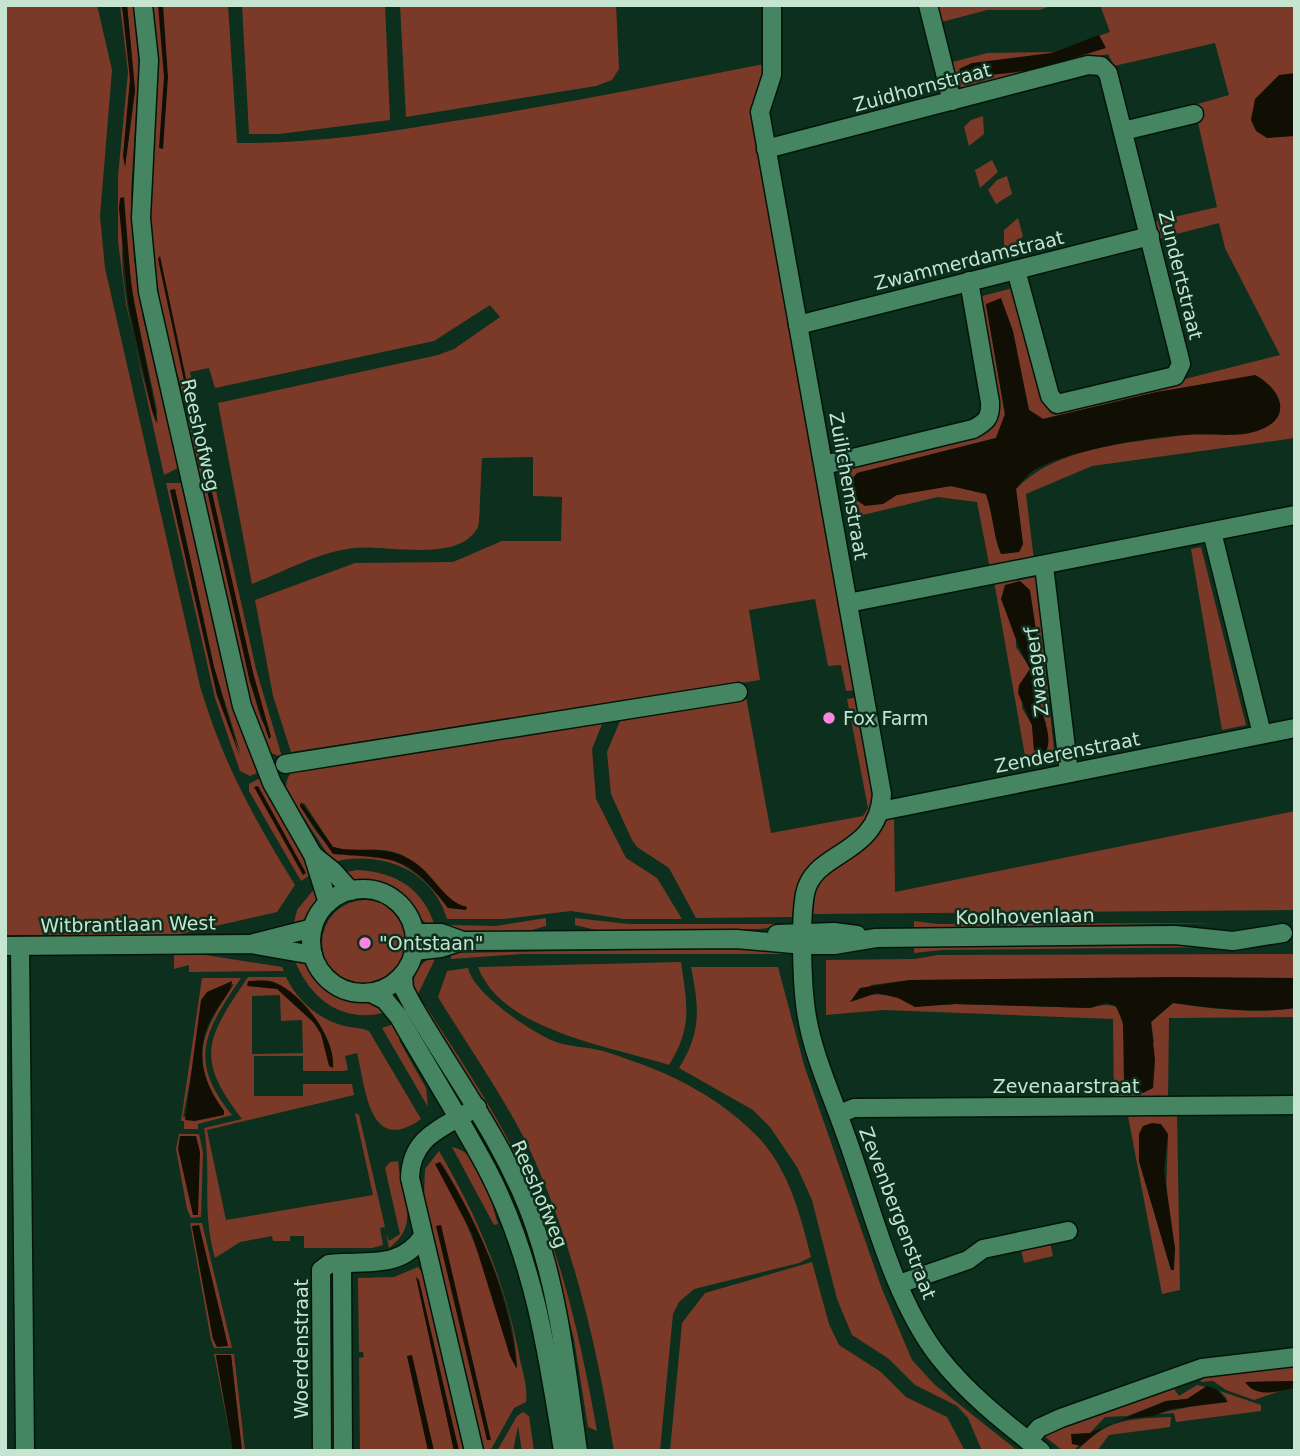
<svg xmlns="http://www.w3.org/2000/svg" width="1300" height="1456" font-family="'DejaVu Sans',sans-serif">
	<rect width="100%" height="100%" fill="#0d2f1d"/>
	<g fill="#7b3a27" fill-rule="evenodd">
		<path d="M5,5h92l15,65 -12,146 5,52 95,418c23,77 53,131 95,199l-18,27 -101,23h-171z"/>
		<path d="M120,5c18,30 7,124 5,162l10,-77 -8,-85h7l5,63 -8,124 3,66 9,60 35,150 -14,7 -38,-171 -8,-63v-65l10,-104zM125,231l9,72 23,107 -1,13c-13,-44 -43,-151 -31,-192z"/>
		<path d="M153,5h75l9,138c73,1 146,-10 217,-22 104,-16 207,-37 310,-57l-10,50 103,576 -11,1 -5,-26 -13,1 -13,-67 -66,11 11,70 -469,72 -18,-56 -18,-96 100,-37 98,-1 49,-21h59l1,-44 -29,-1v-39l-51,1c-1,11 -2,65 -4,69 -19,37 -91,17 -125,21 -34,4 -70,24 -101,36l-34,-181 220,-48 16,-6 46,-32 -10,-12 -56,36 -219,47 -6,-20 -19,4 7,32 -13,-4 -22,-86 -9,-57 -3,-44 8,-146z"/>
		<polygon points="242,5 385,5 390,120 279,134 249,134"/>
		<polygon points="400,5 616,5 619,69 612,80 596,86 406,117"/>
		<polygon points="934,5 1053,5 1040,10 987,10 938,23"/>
		<path d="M1100,5h195v433l-203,28 -66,28 8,66 -44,9 -13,-67 -39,-5 -92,22 -8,-49 148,-39 -7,-134 37,-10 34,126 230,-58 -55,-107 -6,-25 -62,16 -4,-17 64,-15 -23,-102 35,-10 -14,-52 -101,23 -6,-12 -143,33h-5l-11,-24 38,-10 66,-1 57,-20zM1000,299l29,111 14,9 114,-27 47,-7 -20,50c-56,8 -128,12 -168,54l7,55 -4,8 -18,2c-7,-19 -8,-40 -15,-60l-35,-8 -54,9 -44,-17 5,-5 138,-35 9,-23 -19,-110z"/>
		<polygon points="983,116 984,134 969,146 964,127 971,120"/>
		<polygon points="992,160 998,172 980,188 975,170"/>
		<polygon points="1007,176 1012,194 996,204 988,190 997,180"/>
		<polygon points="1018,218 1023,236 1017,244 1004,247 1004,230"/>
		<path d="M189,413l12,11 55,245 26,88 -14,-5 -24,-71 -58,-262zM195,422l58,251 18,64 -10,-18 -11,-37 -58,-259z"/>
		<path d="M166,483h15l47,208 29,82 -7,3 -10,-5 -25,-73zM170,490h5l39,177 27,87 -24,-59z"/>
		<polygon points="1201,547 1246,725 1222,730 1191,549"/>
		<path d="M1036,573l19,188 -28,6 -33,-186zM1016,635l27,42c-9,17 -4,29 3,46l-12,27 -2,-25 -10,-17 1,-28 8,-11 -15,-22z"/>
		<path d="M746,697l25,136 92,-17 5,-8 -21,-109 11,-2c7,36 24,81 13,117 -9,29 -53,36 -68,61 -6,11 -6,30 -8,42l-99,1 -27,-50 -32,-21 -5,-7 -21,-46 -4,-42 13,-31 -18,3 -10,25 4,50 30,59 31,20 25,41h-58l-53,-8 -68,8h-56c-14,-50 -67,-69 -114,-57l-47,-71c-1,-21 12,-24 29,-28zM304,803l29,44c24,7 53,-4 76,12 22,14 31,42 58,48l-19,1c-21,-28 -42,-48 -78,-54 -8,-1 -19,3 -27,0 -20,-6 -33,-33 -43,-48z"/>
		<polygon points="260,778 312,874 301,881 249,791 249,784"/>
		<polygon points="1295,811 1295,910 812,914 812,890 818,878 887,816 894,815 895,892"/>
		<path d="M357,870c40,2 67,19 79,59 -19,-8 -25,-27 -42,-37 -18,-10 -36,-7 -53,-19z"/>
		<path d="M315,888l5,10c-3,17 -13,23 -27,29l4,-17z"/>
		<circle cx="365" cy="943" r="43"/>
		<polygon points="546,918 546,926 525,932 450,931 450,925 495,926"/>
		<polygon points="575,918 629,924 791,924 760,929 600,931 575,925"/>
		<polygon points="914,921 938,924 1227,923 914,928"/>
		<polygon points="1196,943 1228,947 942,950 914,953 914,946"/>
		<polygon points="761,948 791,954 522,954 451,959 451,953"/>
		<polygon points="174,954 199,954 282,967 284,971 189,972 189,965 174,969"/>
		<path d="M1295,954v24l-385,2 -39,5 -16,16c28,-18 66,8 100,3l135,4c32,-9 32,3 34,31l30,3 -3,-20 22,-19c40,6 81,11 122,5v9l-126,1 -1,81h-54l-1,-80 -229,-9 -58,5v-55l88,-1 24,-4z"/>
		<path d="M436,957l-19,39 -4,-5c-1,-17 7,-31 23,-34z"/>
		<path d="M294,958c19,3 25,25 41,35 16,10 38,5 51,19 -44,13 -78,-15 -92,-54z"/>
		<path d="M681,962c6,43 12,64 -12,103 -59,-19 -167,-34 -191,-98z"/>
		<path d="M691,967h87l26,98 78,224 30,71 23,25 83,66h-36l-14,-33 -11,-12 -42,-21 -26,-26 -37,-24 -15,-36 -25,-99 -15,-33 -27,-40 -17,-17 -74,-42c23,-37 20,-60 12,-101z"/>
		<path d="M468,968c5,25 64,65 88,74 15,5 32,5 47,9 17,5 35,12 51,18 37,15 75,38 103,67 32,33 43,78 54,121l-12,6 -105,26 -15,13 -6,12 -13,137h-46c-16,-98 -37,-192 -76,-283 -26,-61 -66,-115 -100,-171l9,-26z"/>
		<path d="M248,977h38c11,23 31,41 55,48 10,3 19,2 28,6l52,88c-52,37 -55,-30 -64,-66l-12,3 3,14 -5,1h-40v-15h-49v40h49v-12h49l2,11 -147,35 19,90 147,-25 -18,-82 4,2 26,112 -5,1 3,17 -11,3h-68v-12h-14v5h-17l-1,-5 -32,6 -25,16c-14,-49 -3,-85 -11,-130l38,-9c-49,-63 -34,-82 6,-142zM280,995l1,26 21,-1 1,33 -51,1v-58z"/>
		<path d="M202,978h39c-36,53 -54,82 -9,137l-34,9v5h-14v-8h-3zM234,984c-32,47 -47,77 -10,127l-1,4 -40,2 24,-125z"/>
		<path d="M425,1005c31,48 63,95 89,146 44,88 66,183 83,280l-9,-4 -14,-88 -24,-88 -130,-243z"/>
		<polygon points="396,1023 400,1042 426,1088 428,1107 382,1028"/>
		<path d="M1127,1111h50l3,179 -18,4zM1168,1134l-2,62 9,53 -4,21 -32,-109z"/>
		<polygon points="179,1134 199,1134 203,1152 201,1217 191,1218 187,1209 176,1149"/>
		<path d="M452,1147c30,5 38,51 46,77l-4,1z"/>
		<path d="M439,1151c39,66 67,133 81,209 3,13 8,29 6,42l-12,6 -24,43h-6l-60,-257 1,-25zM441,1162c34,56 75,140 76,207l-7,-13 -23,-82z"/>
		<path d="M398,1161c3,35 24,63 -9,87l-3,-15 3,8 11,-7 -15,-66 5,-6z"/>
		<path d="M190,1223h12l30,125h-18l-3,-8zM192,1226h7l29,120 -15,-7z"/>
		<polygon points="1049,1238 1053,1256 1024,1263 1020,1244"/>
		<polygon points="812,1262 829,1324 839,1345 881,1372 906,1397 947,1417 965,1451 670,1451 682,1323 705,1293"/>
		<polygon points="418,1267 424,1274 465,1451 459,1451 416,1277 454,1451 434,1451 411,1355 428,1451 360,1451 359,1358 364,1357 363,1352 359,1352 358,1278 394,1277"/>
		<polygon points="328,1350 338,1350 339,1451 329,1451"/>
		<polygon points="214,1354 234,1354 245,1451 242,1451 231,1355 216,1356 233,1451"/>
		<polygon points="1295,1364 1295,1381 1246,1382 1280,1391 1254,1400 1226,1390 1213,1381 1201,1382 1200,1377"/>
		<polygon points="1197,1385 1206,1387 1187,1399 1166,1401 1127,1416 1105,1417 1090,1433 1078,1434 1074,1442 1079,1445 1073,1451 1063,1451 1043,1435 1172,1386 1179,1396"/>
		<polygon points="1220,1391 1261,1405 1261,1411 1176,1422 1174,1413 1156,1414 1227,1399"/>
		<polygon points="523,1412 529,1416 534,1451 522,1451 518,1426 513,1451 497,1451 517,1416"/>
		<path d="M1171,1417l-1,10 -61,8 -12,16h-20c30,-33 53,-32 94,-34z"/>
	</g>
	<g fill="#110f04">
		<polygon points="122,5 127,5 135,90 125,167 123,156 130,79"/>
		<polygon points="158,5 163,5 168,77 163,149 159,148 164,77"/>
		<polygon points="1099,35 1106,48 1035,70 972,77 962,75 959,69 972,63 1051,53"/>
		<polygon points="1295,73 1295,136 1267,138 1256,131 1251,120 1255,99 1279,75"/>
		<polygon points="124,197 131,285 158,424 152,411 128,303 119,208 120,198"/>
		<polygon points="160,256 190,397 188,400 158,259"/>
		<path d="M1001,298l12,33 16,79 14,9 114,-27 98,-17c27,14 39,44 2,56 -20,7 -49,2 -70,4 -36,1 -129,17 -157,38 -5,5 -10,11 -14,16l7,55 -4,8 -18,2c-8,-19 -8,-40 -15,-60l-35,-8 -54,9 -14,9 -18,2 -13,-9 1,-19 4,-5 139,-35 9,-24 -19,-110z"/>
		<polygon points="192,422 196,422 253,673 271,737 269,739 250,682"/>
		<polygon points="175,489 214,667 240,757 217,695 170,490"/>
		<path d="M1020,581l10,9 13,87c-15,30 19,56 -1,81l-8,-8 -2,-25 -14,-32 1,-8 11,-16c-13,-22 -19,-45 -29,-70l4,-14z"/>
		<polygon points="258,786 306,873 303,875 254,787"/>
		<path d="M301,802l32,45c25,7 48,-3 76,12 24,12 34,43 58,48l-1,3 -18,-2c-40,-54 -53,-49 -115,-54l-33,-48z"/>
		<path d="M1175,977l120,1v30c-41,6 -81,0 -122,-5l-22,19 4,38 -2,28 -10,5 -12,-4 -7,-7 -1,-59 -7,-17 -10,-3 -16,5 -135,-4 -40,3 -17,-9 -21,-5 -27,9 10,-14 50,-8z"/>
		<path d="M232,981c0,9 -10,20 -15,28 -24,35 -17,70 7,102v4l-29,6 -10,-1 16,-120 6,-8z"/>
		<path d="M248,981c9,0 20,-2 28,2 27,12 60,55 57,85l-4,-2 -8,-32 -7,-11 -37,-34 -30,-3z"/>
		<polygon points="1152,1123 1161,1124 1168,1134 1164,1170 1175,1249 1174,1270 1171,1270 1139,1161 1139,1134 1143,1126"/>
		<polygon points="180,1136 196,1136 200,1152 198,1215 193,1215 178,1149"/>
		<path d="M440,1162c39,62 70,133 77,207l-7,-13 -38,-122 -37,-70z"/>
		<polygon points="199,1225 228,1346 217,1347 213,1339 192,1226"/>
		<polygon points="441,1225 491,1440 487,1440 436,1226"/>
		<polygon points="416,1277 419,1280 459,1451 454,1451"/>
		<polygon points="216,1355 231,1355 242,1451 233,1451"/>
		<polygon points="412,1355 434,1451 428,1451 407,1356"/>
		<path d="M1295,1381v7c-17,3 -38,11 -50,-6z"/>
		<polygon points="1207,1386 1216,1389 1228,1402 1171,1409 1153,1416 1126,1419 1105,1426 1081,1446 1072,1444 1071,1434 1090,1433 1166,1401 1187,1399"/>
	</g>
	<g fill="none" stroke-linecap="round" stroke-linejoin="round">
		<defs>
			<g id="minor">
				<path d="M772,5v70l-12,37 122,682c-4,63 -69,56 -77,100 -5,27 -3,90 1,117 6,42 25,82 39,122 26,71 47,164 94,224 29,37 65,65 102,94"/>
				<polyline points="928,5 952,101"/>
				<polyline points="1123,131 1194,114"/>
				<polyline points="766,149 1088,65 1101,66 1108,73 1181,364 1175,376 1057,404 1050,396 1016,270"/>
				<polyline points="798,325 1150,236"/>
				<path d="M824,465l149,-36c13,-7 18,-11 17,-27l-21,-121"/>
				<polyline points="1212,532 1262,734"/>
				<polyline points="1044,566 1069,773"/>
				<polyline points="848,603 1295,515"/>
				<polyline points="285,764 738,692"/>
				<polyline points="881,811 1295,728"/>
				<polyline points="254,943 313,928"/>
				<polyline points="5,946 251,944 313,955"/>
				<polyline points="20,946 25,1451"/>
				<polyline points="839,1114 854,1108 1295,1105"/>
				<polyline points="342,1263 343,1451"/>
				<polyline points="899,1284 968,1260 983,1249 1068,1231"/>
				<polyline points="1028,1441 1039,1428 1061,1418 1202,1368 1295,1357"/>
				<path d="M322,1451l-1,-181 8,-6c36,-4 72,6 94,-28"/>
				<path d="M474,1451l-64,-273c1,-43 34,-50 67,-71"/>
			</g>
			<g id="tertiary">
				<polyline points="143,5 149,60 141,218 148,292 242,706 272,783 313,855 328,903"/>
				<polyline points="313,855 333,871 351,891"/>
				<circle cx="363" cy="941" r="52"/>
				<polyline points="415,933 441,933 463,941 736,939 804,945 834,945 876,938 1175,935 1233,941 1283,933"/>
				<polyline points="777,934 834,932 857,935"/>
				<polyline points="414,951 441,948 463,941"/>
				<path d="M403,975l1,14 8,15c42,73 95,141 123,223 25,72 32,148 43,224"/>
				<path d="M371,993l14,7 14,17c29,51 61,101 88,152 46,88 61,185 76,282"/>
			</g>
		</defs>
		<use href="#minor" stroke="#03150a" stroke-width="21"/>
		<use href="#tertiary" stroke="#03150a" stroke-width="21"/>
		<use href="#minor" stroke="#468562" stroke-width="18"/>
		<use href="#tertiary" stroke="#468562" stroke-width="18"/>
	</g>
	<g fill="#fe85df" stroke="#0d2f1d" stroke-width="2.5">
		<circle cx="829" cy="718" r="7"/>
		<circle cx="365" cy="943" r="7"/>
	</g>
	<g text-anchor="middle" stroke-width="5" stroke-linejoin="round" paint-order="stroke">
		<g font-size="19" fill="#c5e5d1" stroke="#0d2f1d">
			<text transform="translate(922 87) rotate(-15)" y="7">Zuidhornstraat</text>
			<text transform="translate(969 260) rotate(-14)" y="7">Zwammerdamstraat</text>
			<text transform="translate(1181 275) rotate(76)" y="7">Zundertstraat</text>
			<text transform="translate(201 435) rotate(77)" y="7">Reeshofweg</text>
			<text transform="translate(849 486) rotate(80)" y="7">Zuilichemstraat</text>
			<text transform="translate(1036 672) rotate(-97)" y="7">Zwaagerf</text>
			<text transform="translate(1067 752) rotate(-11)" y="7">Zenderenstraat</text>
			<text transform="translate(1025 916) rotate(-1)" y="7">Koolhovenlaan</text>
			<text transform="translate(128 924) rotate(-1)" y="7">Witbrantlaan West</text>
			<text x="1066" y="1093">Zevenaarstraat</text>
			<text transform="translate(540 1194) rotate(67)" y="7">Reeshofweg</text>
			<text transform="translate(898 1213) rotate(69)" y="7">Zevenbergenstraat</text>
			<text transform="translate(301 1349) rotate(-90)" y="7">Woerdenstraat</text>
		</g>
		<g font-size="19" fill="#c5e5d1" stroke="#0d2f1d" text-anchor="start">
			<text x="843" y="725">Fox Farm</text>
			<text x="379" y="950">"Ontstaan"</text>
		</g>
	</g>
	<rect width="1300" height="1456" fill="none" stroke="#c5e5d1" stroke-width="14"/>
</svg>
